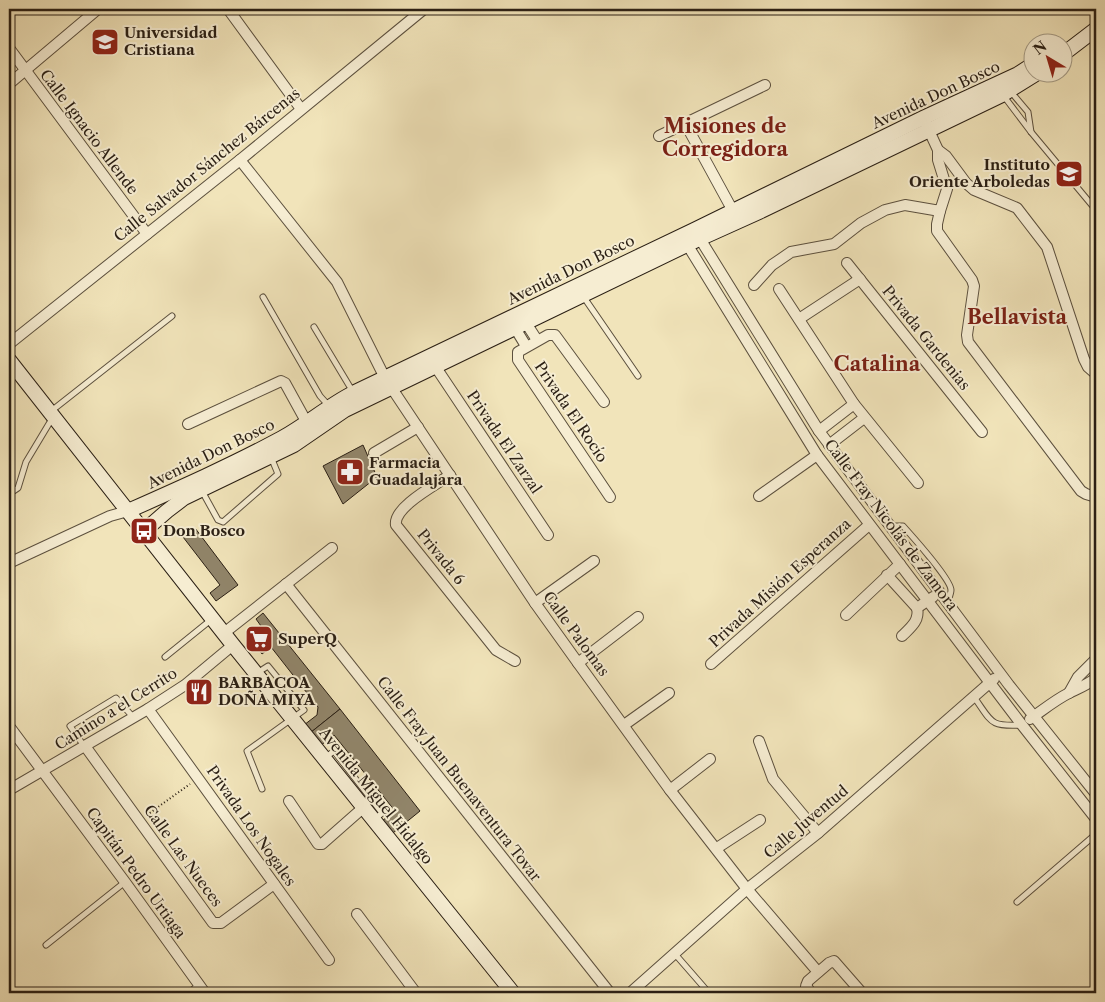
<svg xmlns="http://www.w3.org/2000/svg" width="1105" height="1002" font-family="'Libre Caslon Text',serif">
	<rect width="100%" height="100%" fill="#f1e4ba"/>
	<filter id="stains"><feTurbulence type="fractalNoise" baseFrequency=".004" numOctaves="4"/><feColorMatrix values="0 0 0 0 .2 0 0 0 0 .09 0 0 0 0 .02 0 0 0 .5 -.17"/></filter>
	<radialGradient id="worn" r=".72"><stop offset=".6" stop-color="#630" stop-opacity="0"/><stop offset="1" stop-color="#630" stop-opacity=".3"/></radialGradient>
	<g fill="#91856a" stroke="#2a1f14">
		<polygon points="363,445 377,477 343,504 323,466"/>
		<polygon points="195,528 238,585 216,601 210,593 220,585 183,537"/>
		<polygon points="263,613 340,709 310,733 304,725 317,715 318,707 271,647 262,654 248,636 261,626 256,619"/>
		<polygon points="340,709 420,811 388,837 378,824 395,811 334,735 320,746 310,733"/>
	</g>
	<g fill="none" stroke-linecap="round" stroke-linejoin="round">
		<defs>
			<g id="lane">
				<polyline points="1011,92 1028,112 1031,132"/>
				<polyline points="1003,95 1031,132 1096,210"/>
				<polyline points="1096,217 1096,223"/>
				<polyline points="583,296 638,376"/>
				<polyline points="263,297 320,396 329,406"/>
				<polyline points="314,327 353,392"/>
				<polyline points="50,412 172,316"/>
				<polyline points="202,491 218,520 223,522 278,474 271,457"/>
				<polyline points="9,494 18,488 26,462 53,417"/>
				<path d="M891,526h12c9,10 48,54 48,64 0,3 -2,8 -3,11"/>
				<polyline points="165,657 212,619"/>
				<polyline points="257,673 268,666 304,710 247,751 262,789"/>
				<path d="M974,697c18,25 15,30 48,28"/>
				<polyline points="84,746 70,726 116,698 133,717"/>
				<polyline points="326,757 334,751 382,813 374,820"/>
				<polyline points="1017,902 1096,834"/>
				<polyline points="46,945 125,882"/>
				<polyline points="675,954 709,993"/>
				<polyline points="188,993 199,985"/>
			</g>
			<g id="street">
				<polyline points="228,9 301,109"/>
				<polyline points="9,48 147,234"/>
				<polyline points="9,84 98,9"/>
				<polyline points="685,123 733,211"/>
				<polyline points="926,124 938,150 946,156 966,183 974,190 1017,208 1047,247 1084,359 1088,367 1096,374"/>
				<polyline points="659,136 765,85"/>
				<polyline points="240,160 337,282 385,378 535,603 578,663 670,790 747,889 818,972"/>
				<polyline points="940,211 937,224 937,231 972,280 974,286 967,335 968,342 1081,491 1086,494 1096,497"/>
				<polyline points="697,234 819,431 1009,685 1096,794"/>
				<polyline points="685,241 817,455 1022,725 1096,819"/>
				<polyline points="847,263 982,432"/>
				<polyline points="754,285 772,265 791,252 834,244 861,223 885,210 905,205 940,211 947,189 938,160 938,150"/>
				<polyline points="779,289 854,404 918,483"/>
				<polyline points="799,319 860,279"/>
				<polyline points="526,323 537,340"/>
				<polyline points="515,328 526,346"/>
				<polyline points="9,344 240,160 424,9"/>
				<polyline points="435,366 548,535"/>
				<polyline points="604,402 555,335 548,335 518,352 518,360 610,497"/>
				<polyline points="188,424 281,381 285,383 307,423"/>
				<polyline points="819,431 854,404"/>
				<polyline points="829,445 864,418"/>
				<polyline points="374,453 418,427"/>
				<path d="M450,475c-14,10 -57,32 -54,50l100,125 19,11"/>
				<polyline points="759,496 817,455"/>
				<polyline points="9,563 110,516 128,511"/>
				<polyline points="887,575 917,608 933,597"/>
				<polyline points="286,584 610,993"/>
				<polyline points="535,603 594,561"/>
				<polyline points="846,615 900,564"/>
				<polyline points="224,633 332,548"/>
				<path d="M902,636c8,-8 18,-15 15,-28"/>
				<polyline points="578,663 638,617"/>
				<polyline points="711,664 869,525"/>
				<polyline points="1069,693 1078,677 1096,659"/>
				<polyline points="148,709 329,960"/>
				<path d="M1030,719c13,-9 25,-19 39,-26 10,-5 18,-8 27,-15"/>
				<polyline points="624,725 669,693"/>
				<polyline points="9,726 125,882 205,993"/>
				<polyline points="759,741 773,779 818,833"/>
				<polyline points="85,746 213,923 221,923 274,884"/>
				<polyline points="9,790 148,709 185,685 233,645"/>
				<polyline points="670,790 710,759"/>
				<polyline points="289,801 318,844 322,844 364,807"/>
				<polyline points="717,848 760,820"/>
				<polyline points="357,914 416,993"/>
				<polyline points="630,993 747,889 818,833 994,679"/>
				<polyline points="811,993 806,986 808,981 829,963 834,961 862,993"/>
			</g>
			<g id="secondary">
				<polyline points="1062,55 1096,29"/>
				<polyline points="9,360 233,645 513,993"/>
				<path d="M128,511c52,-23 104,-46 154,-73 25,-14 46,-32 71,-45l341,-163 229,-112 95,-44 14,-9"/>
				<polyline points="144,531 167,511 184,498 294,445 345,410 699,239 761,211 1002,95 1039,72"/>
			</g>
		</defs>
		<use href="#lane" stroke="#5c503e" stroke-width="7"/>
		<use href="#street" stroke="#5c503e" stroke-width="12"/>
		<use href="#secondary" stroke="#2a1f14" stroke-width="16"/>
		<polyline stroke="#2a1f14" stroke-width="2" stroke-dasharray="1 2.5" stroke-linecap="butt" points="147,815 190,784"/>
		<use href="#lane" stroke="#f6edd2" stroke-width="5"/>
		<use href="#street" stroke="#f6edd2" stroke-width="10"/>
		<use href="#secondary" stroke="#f6edd2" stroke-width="14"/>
	</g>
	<defs>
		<symbol id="school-square" viewBox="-11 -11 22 22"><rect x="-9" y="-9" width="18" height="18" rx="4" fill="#8f2418" stroke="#f6edd2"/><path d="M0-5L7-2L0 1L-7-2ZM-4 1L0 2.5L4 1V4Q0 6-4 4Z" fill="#fff"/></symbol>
		<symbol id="pharmacy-square" viewBox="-11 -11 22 22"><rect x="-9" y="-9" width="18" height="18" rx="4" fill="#8f2418" stroke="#f6edd2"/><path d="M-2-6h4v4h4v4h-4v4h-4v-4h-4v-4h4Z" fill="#fff"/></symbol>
		<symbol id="bus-square" viewBox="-11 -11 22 22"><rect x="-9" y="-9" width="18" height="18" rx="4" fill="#8f2418" stroke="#f6edd2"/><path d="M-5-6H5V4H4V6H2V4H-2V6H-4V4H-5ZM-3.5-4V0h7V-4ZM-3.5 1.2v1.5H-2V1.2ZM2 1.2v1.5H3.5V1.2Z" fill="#fff"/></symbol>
		<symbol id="supermarket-square" viewBox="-11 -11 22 22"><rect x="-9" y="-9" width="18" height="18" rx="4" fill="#8f2418" stroke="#f6edd2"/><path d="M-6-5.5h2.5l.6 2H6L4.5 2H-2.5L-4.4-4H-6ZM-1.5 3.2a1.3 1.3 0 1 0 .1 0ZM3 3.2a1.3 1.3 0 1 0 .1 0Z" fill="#fff"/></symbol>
		<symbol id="restaurant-square" viewBox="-11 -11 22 22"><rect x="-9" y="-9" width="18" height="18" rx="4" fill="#8f2418" stroke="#f6edd2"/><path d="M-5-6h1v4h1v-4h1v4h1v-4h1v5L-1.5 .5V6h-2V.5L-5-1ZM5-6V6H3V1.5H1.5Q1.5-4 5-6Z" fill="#fff"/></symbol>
	</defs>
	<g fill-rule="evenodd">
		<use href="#school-square" x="89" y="26" width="32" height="32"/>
		<use href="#school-square" x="1053" y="158" width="32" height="32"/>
		<use href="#pharmacy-square" x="334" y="456" width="32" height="32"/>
		<use href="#bus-square" x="128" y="515" width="32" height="32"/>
		<use href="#supermarket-square" x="243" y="623" width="32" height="32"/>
		<use href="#restaurant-square" x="183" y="676" width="32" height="32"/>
	</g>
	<g text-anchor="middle" stroke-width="4" stroke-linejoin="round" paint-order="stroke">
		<g font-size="15" font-weight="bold" fill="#2a1f14" stroke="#f6edd2" text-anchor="start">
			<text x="124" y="38">Universidad<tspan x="124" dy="17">Cristiana</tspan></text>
			<text x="1050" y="170" text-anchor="end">Instituto<tspan x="1050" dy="17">Oriente Arboledas</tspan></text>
			<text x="369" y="468">Farmacia<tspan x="369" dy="17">Guadalajara</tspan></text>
			<text x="163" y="536">Don Bosco</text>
			<text x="278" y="644">SuperQ</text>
			<text x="218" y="688">BARBACOA<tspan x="218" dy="17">DOÑA MIYA</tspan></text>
		</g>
		<g font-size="15" fill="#2a1f14" stroke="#f6edd2">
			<text transform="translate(936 95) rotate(-25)" y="5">Avenida Don Bosco</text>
			<text transform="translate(89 132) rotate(53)" y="5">Calle Ignacio Allende</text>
			<text transform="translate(207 165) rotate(-39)" y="5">Calle Salvador Sánchez Bárcenas</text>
			<text transform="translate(571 270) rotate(-26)" y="5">Avenida Don Bosco</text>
			<text transform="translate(926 338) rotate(51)" y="5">Privada Gardenias</text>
			<text transform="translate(571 412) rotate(56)" y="5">Privada El Rocío</text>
			<text transform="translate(504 442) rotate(56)" y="5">Privada El Zarzal</text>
			<text transform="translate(211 454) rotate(-26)" y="5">Avenida Don Bosco</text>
			<text transform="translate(891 525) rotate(53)" y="5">Calle Fray Nicolás de Zamora</text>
			<text transform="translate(441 557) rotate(51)" y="5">Privada 6</text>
			<text transform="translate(780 583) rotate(-42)" y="5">Privada Misión Esperanza</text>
			<text transform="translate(576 634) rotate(54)" y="5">Calle Palomas</text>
			<text transform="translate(116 709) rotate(-32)" y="5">Camino a el Cerrito</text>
			<text transform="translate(459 779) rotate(52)" y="5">Calle Fray Juan Buenaventura Tovar</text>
			<text transform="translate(376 796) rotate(51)" y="5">Avenida Miguel Hidalgo</text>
			<text transform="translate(806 822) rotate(-40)" y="5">Calle Juventud</text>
			<text transform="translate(251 826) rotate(55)" y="5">Privada Los Nogales</text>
			<text transform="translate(183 856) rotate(54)" y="5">Calle Las Nueces</text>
			<text transform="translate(136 873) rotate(54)" y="5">Capitán Pedro Urtiaga</text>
		</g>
		<g font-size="20" font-weight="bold" fill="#7a1f14" stroke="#f6edd2">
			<text x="725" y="133">Misiones de<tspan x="725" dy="23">Corregidora</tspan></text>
			<text x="1017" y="324">Bellavista</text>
			<text x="877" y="371">Catalina</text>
		</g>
	</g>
	<rect width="1105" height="1002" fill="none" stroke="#f1e4ba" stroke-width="30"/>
	<rect x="10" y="10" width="1085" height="982" fill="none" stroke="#2a1f14" stroke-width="2.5"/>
	<rect x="15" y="15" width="1075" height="972" fill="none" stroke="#2a1f14"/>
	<g transform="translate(1048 58) rotate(322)"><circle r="24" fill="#f6edd2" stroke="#a49b86"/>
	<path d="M0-4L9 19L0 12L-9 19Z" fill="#8f2418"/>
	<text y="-8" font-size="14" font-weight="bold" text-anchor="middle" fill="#2a1f14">N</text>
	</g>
	<rect width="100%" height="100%" filter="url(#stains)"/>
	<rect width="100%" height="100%" fill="url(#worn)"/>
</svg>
